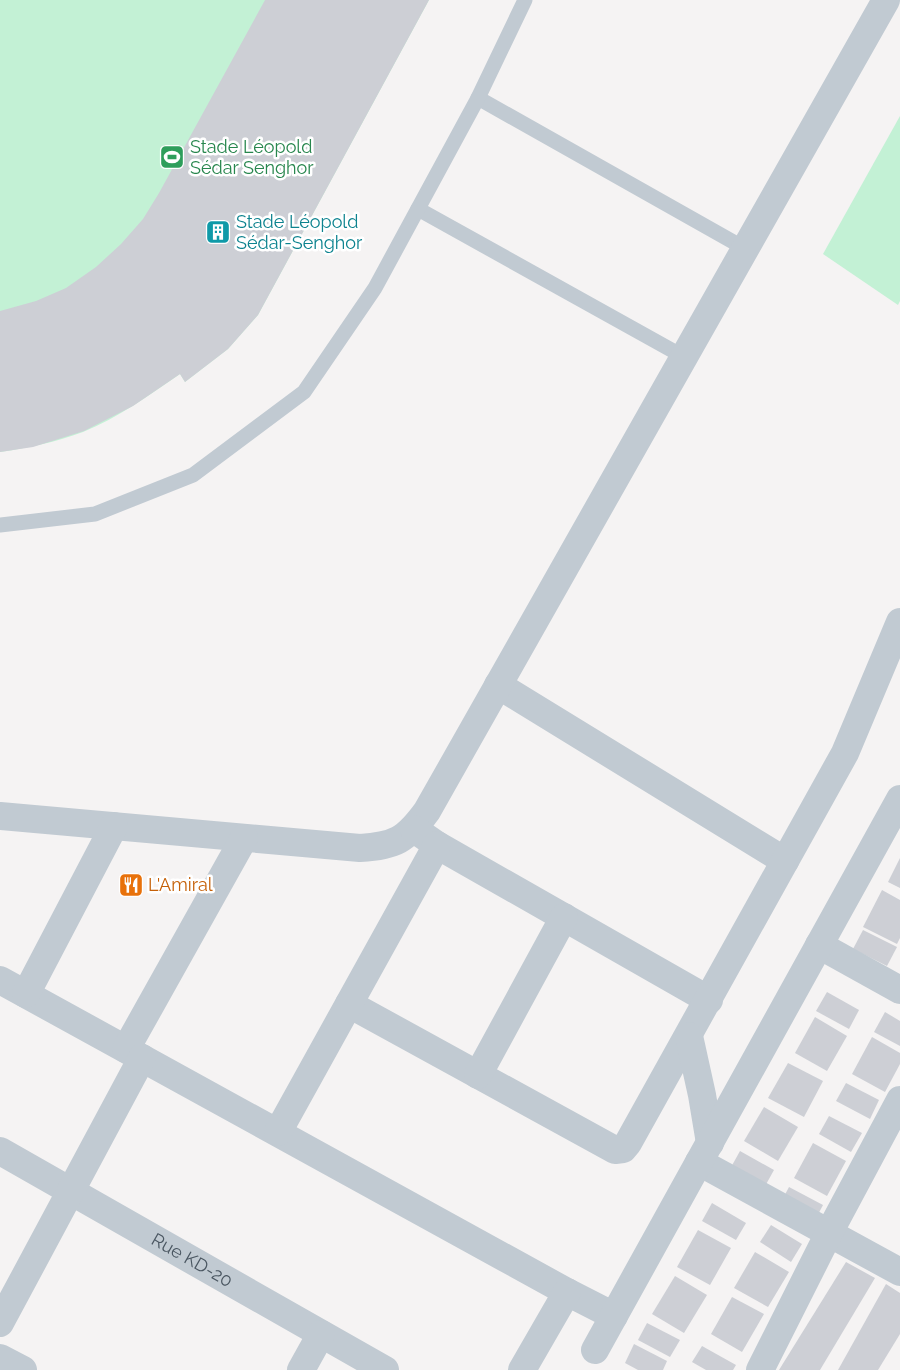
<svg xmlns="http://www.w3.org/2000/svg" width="900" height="1370" font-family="Raleway,sans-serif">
	<rect width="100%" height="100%" fill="#f5f3f3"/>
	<g fill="#c3f1d5">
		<path d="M0,0h429l-171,315 -30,34 -43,33 -5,-8c-31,21 -62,44 -97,58 -27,10 -55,16 -83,20z"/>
		<polygon points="900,116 900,301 898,305 823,254"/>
	</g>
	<g fill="#cdcfd5">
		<polygon points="265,0 429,0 258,315 228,349 185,382 180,374 133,406 84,431 33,447 0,452 0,311 36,301 66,288 96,267 121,244 143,219 159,193"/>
		<polygon points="900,858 900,888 888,882"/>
		<polygon points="882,890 900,900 900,938 897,944 863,927"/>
		<polygon points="863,930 897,947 887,966 853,949"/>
		<polygon points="827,992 859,1010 849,1029 816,1011"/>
		<polygon points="885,1012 900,1021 900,1046 874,1032"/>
		<polygon points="815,1017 847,1036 827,1071 795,1053"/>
		<polygon points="872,1037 900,1053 900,1064 885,1092 852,1074"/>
		<polygon points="788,1063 823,1081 804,1117 768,1098"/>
		<polygon points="846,1083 879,1100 870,1119 836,1101"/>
		<polygon points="764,1107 798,1127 778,1161 744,1141"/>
		<polygon points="829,1116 862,1133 851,1152 819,1134"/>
		<polygon points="813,1143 846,1161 827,1196 794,1178"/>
		<polygon points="740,1151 774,1170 764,1188 730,1169"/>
		<polygon points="789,1187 823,1205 814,1222 780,1204"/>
		<polygon points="712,1203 746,1223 736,1240 702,1221"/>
		<polygon points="771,1225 802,1244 791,1262 760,1242"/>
		<polygon points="698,1230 731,1248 710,1285 677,1267"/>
		<polygon points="755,1252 789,1272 768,1307 734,1288"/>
		<polygon points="846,1262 875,1278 820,1370 779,1370"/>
		<polygon points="675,1276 707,1295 684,1333 652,1314"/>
		<polygon points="886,1284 900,1293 900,1334 878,1370 838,1370"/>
		<polygon points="732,1297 764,1314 742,1352 711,1334"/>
		<polygon points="647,1323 680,1340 670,1357 638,1340"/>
		<polygon points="634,1344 667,1361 663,1370 638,1370 625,1363"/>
		<polygon points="702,1346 736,1365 733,1370 706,1370 692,1362"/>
	</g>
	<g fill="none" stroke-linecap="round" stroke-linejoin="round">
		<g stroke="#c1cad2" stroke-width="15">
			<polyline points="478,98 744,248"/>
			<polyline points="418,209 684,357"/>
			<polyline points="0,525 95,514 193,475 304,392 375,288 478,98 525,0"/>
		</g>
		<g stroke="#c1cad2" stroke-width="28">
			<polyline points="498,685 785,861"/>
			<path d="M0,816l360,32c35,-2 46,-8 67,-37l459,-811"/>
			<polyline points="414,829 437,845 709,1000"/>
			<polyline points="819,945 900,990"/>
			<polyline points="0,980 567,1292 614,1316"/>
			<polyline points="26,994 114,826"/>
			<polyline points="349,1004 615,1150 623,1149 628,1143 845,753 900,622"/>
			<polyline points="689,1036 702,1095 710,1143"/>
			<polyline points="126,1049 244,838"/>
			<polyline points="478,1075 564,917"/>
			<polyline points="278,1132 437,845"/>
			<path id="s1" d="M0,1151l385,219"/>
			<polyline points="699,1162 900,1272"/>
			<polyline points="0,1323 142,1058"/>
			<polyline points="595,1350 900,799"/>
			<polyline points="0,1358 23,1370"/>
			<polyline points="301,1370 321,1334"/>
			<polyline points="522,1370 567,1292"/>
			<polyline points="760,1370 829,1233 900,1100"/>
		</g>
	</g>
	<defs>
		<symbol id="stadium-square" viewBox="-11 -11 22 22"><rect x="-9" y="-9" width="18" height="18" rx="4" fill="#2e9e5b" stroke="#fff"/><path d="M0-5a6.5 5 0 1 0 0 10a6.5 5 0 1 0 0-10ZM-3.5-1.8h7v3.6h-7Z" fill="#fff"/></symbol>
		<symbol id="building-square" viewBox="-11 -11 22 22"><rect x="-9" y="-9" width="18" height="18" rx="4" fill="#0f9aa8" stroke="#fff"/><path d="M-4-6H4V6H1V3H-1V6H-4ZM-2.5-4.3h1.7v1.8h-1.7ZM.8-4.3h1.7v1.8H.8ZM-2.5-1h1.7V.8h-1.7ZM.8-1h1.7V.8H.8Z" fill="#fff"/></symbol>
		<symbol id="restaurant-square" viewBox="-11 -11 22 22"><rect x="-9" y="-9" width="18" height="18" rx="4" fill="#e8710a" stroke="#fff"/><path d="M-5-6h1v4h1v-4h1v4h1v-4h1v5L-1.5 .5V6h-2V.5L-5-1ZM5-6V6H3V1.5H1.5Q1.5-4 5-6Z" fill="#fff"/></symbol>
	</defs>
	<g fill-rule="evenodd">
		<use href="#stadium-square" x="158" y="143" width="28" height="28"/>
		<use href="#building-square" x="204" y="218" width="28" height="28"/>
		<use href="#restaurant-square" x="117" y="871" width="28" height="28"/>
	</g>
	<g text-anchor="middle" stroke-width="5" stroke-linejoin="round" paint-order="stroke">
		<g font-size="18" fill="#27864d" stroke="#fff" text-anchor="start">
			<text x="190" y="153">Stade Léopold<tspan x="190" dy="21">Sédar Senghor</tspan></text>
		</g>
		<g font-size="18" fill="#0d838f" stroke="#fff" text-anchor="start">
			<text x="236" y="228">Stade Léopold<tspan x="236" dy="21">Sédar-Senghor</tspan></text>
		</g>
		<g font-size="18" fill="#c56008" stroke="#fff" text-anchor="start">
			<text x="148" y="891">L'Amiral</text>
		</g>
		<g font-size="18" fill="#4a5661" stroke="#fff">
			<text dy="6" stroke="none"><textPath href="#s1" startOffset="221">Rue KD-20</textPath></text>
		</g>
	</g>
</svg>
